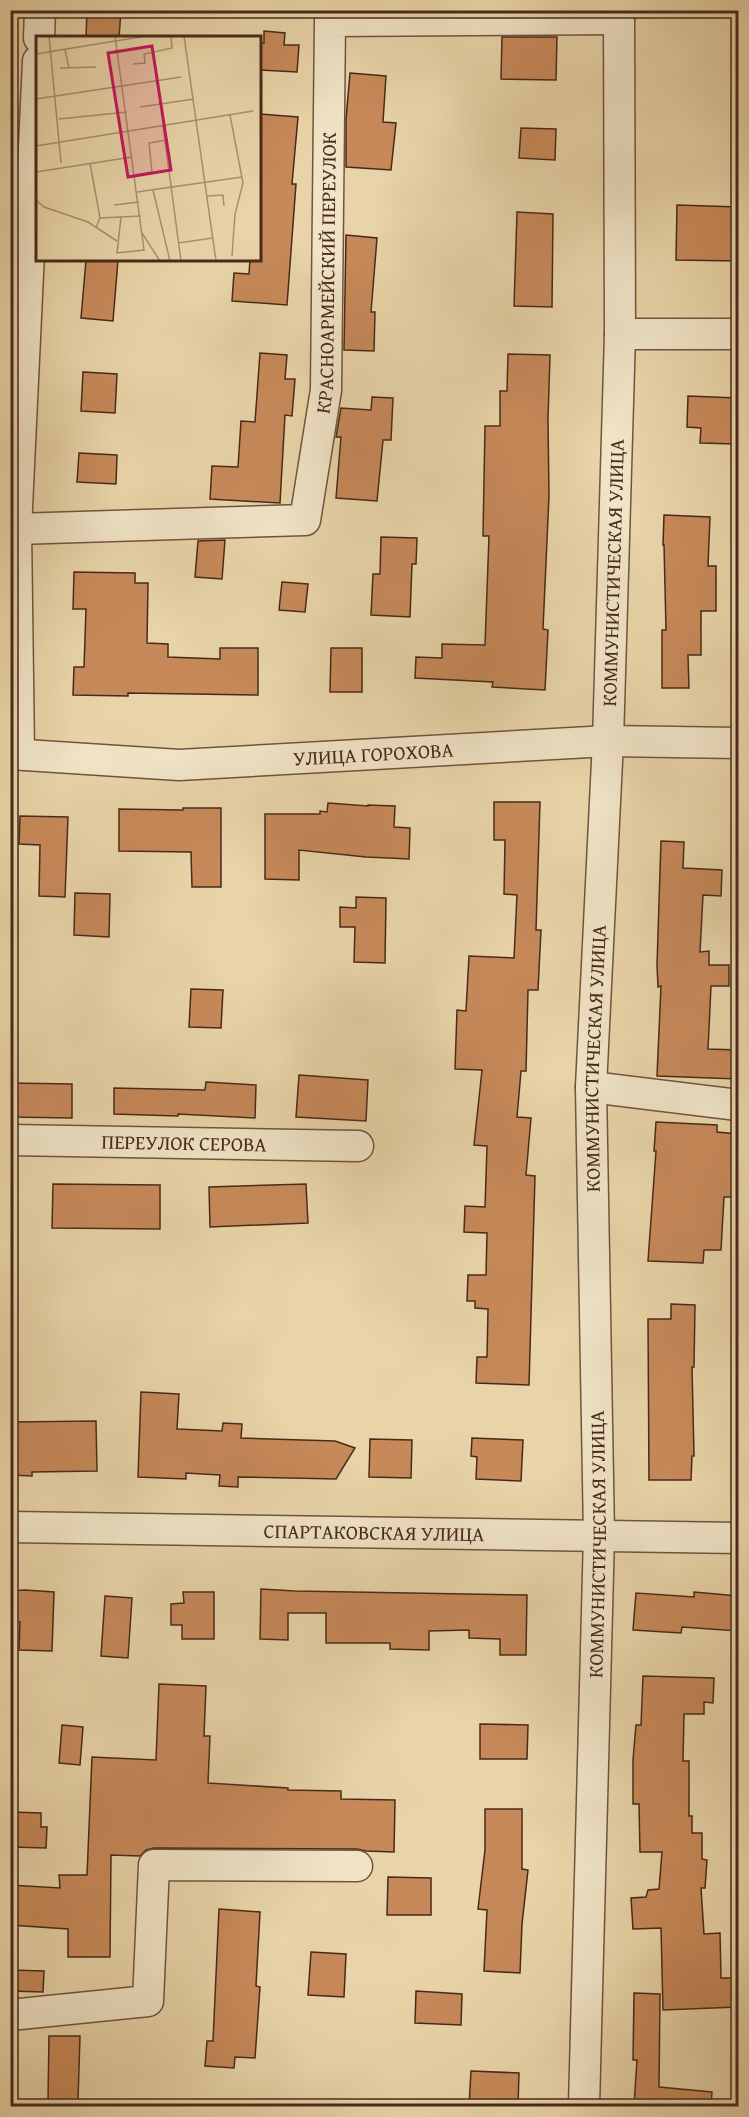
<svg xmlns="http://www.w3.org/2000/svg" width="749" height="2117" font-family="'Gentium Book Plus',serif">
	<rect width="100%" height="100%" fill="#e8d4a8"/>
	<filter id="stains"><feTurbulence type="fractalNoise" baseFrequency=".00333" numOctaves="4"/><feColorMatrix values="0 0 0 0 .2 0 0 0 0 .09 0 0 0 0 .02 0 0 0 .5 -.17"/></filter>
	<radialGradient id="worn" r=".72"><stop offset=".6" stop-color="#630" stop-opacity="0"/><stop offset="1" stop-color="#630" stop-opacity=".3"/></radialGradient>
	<g fill="#c7895a" stroke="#482a1b" stroke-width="1.5">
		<polygon points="87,10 121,10 119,38 86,38"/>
		<polygon points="264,31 285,33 284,45 299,45 297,72 260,70 260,43 264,43"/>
		<polygon points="502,37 557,37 556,80 501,79"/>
		<polygon points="350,73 386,76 383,122 396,123 391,170 346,167 346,119"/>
		<polygon points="260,114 298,117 292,184 296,184 287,305 232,301 234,273 249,274 250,260 260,260"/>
		<polygon points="521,128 556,129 555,160 519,158"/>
		<polygon points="677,205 738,207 738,261 676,260"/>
		<polygon points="517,212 553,214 552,307 514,306"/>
		<polygon points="346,235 377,238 371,312 375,312 374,351 344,350"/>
		<polygon points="86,260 118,260 113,321 81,318"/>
		<polygon points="260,353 287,355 285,379 295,379 292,416 285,415 280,503 210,499 212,466 238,467 241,421 255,422"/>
		<polygon points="508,354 550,355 548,420 549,496 543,629 548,630 545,690 492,687 493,682 415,678 416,657 442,658 442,644 485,645 489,536 483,536 485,426 500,426 500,391 507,391"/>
		<polygon points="83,372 117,374 115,413 81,411"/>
		<polygon points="688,396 737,398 736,444 700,443 701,428 687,427"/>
		<polygon points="372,397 393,398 391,440 383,440 377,501 336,498 341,437 336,437 341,408 371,410"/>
		<polygon points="79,453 117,455 116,484 77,482"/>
		<polygon points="664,515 710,517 708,566 716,566 716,611 701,611 701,655 688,655 689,688 662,688 662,630 666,630 664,545 663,545"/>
		<polygon points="381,537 417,538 416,564 412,564 410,617 371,615 373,574 380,574"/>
		<polygon points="225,540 222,579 195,577 198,541"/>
		<polygon points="74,572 135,573 135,583 148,583 147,643 168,644 168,657 220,659 220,648 258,648 258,695 128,693 128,696 73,695 74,667 84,667 86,609 73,609"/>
		<polygon points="282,582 308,584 305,612 279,610"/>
		<polygon points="331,648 362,648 362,692 330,692"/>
		<polygon points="494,802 540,802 536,930 541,930 538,990 528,990 526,1071 521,1071 517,1117 531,1118 526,1175 535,1176 529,1385 476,1383 477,1357 487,1357 488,1309 475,1308 475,1301 467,1301 468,1275 486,1275 487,1233 464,1232 465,1206 485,1207 487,1146 474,1145 482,1070 455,1069 457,1010 466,1011 469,956 514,958 517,895 504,894 505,840 494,840"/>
		<polygon points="328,803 368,806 368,805 395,806 394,827 410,828 409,859 366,857 299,850 299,880 265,879 265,814 320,814 320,811 327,812"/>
		<polygon points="183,808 221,808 221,887 192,887 191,852 119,851 119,809 183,810"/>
		<polygon points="20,816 68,817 65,897 39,896 40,845 19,844"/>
		<polygon points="661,841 684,842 683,868 722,870 721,896 703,895 700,952 709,951 709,965 729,965 729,986 711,986 708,1049 738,1050 738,1079 657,1076 661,986 658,987 657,965"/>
		<polygon points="75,893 110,894 109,937 74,935"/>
		<polygon points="356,897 386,898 385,963 354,962 355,927 340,927 340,907 356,908"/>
		<polygon points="191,989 223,990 221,1028 189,1027"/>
		<polygon points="299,1075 368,1080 366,1121 296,1117"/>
		<polygon points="206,1082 256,1085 255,1118 178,1114 178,1116 114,1114 114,1088 205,1090"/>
		<polygon points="10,1083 72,1084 72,1118 10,1117"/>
		<polygon points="656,1122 717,1125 717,1132 738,1134 738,1197 724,1197 721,1250 704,1250 703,1263 648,1261 656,1151 654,1151"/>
		<polygon points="53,1184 160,1185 160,1229 52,1228"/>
		<polygon points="306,1184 308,1223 210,1227 209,1187"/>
		<polygon points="671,1304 695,1305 694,1367 692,1367 694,1456 692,1456 691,1480 649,1480 648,1319 671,1319"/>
		<polygon points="141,1392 179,1394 177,1429 222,1431 223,1423 242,1424 241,1438 335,1441 355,1448 336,1479 238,1477 238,1487 219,1486 220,1475 186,1473 186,1479 138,1477"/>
		<polygon points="96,1421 97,1471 32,1472 32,1476 10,1475 10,1422"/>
		<polygon points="472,1438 523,1440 521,1481 476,1479 477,1457 471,1456"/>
		<polygon points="370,1439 412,1440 411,1478 369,1477"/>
		<polygon points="261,1589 295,1591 527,1595 526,1655 500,1655 500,1639 469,1638 469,1630 429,1631 429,1650 390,1649 390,1643 326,1643 326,1613 288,1613 288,1640 260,1639"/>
		<polygon points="25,1590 54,1592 52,1651 19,1650 20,1622 10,1622 10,1591"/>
		<polygon points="183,1592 214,1592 214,1639 182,1639 182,1625 171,1625 171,1604 184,1603"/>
		<polygon points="694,1592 738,1596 738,1631 682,1627 681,1633 633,1630 636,1593 694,1597"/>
		<polygon points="105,1596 132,1598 128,1658 101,1656"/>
		<polygon points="643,1676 714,1678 713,1703 704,1702 704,1714 684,1714 683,1761 689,1761 689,1816 692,1816 692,1833 702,1833 702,1859 707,1860 705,1888 701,1888 704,1934 720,1933 721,1978 738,1978 738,2007 663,2010 661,1928 633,1929 631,1898 646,1897 648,1890 659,1889 662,1852 640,1852 639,1804 633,1804 633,1760 636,1725 641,1725"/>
		<polygon points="159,1684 206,1686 204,1736 210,1736 208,1783 288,1788 288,1790 341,1791 341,1799 395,1800 394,1852 366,1851 357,1849 154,1848 146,1850 140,1856 111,1855 110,1957 68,1957 68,1929 10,1925 10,1885 60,1888 59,1875 87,1875 92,1757 156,1760"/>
		<polygon points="480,1724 528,1725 527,1759 480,1759"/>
		<polygon points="62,1725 83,1727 80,1765 59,1763"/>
		<polygon points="485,1809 522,1809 522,1869 528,1870 522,1924 520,1973 484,1971 487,1910 478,1909 485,1850"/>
		<polygon points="10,1812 41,1813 41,1827 47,1827 46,1848 10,1847"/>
		<polygon points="388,1877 431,1878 431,1915 387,1915"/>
		<polygon points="219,1909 260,1912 256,1986 260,1987 255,2058 235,2057 234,2068 205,2066 207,2041 213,2041"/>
		<polygon points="311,1952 346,1954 344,1997 308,1995"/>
		<polygon points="10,1970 44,1971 43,1992 10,1991"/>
		<polygon points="416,1991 462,1994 461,2025 415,2023"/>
		<polygon points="634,1993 660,1994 659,2087 712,2092 711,2106 634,2106 637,2060 633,2060"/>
		<polygon points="49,2036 80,2036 78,2100 48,2100"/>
		<polygon points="471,2071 519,2073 518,2106 469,2106"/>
	</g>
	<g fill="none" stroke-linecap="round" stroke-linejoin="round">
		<defs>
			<g id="minor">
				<polyline points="39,38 40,10"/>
				<polyline points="620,334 738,334"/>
				<path id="s1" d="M16,529l289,-9 21,-130 4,-369 289,-2"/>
				<path id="s2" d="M10,754l169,11 429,-24 130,2"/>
				<polyline points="19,754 16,529 38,61"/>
				<polyline points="591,1087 738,1105"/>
				<path id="s3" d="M10,1140l348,6"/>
				<path id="s4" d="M10,1527l728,11"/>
				<polyline points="10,2015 148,2001 154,1865 357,1866"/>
				<path id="s5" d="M584,2106l15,-571 -8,-448 17,-346 12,-407 -1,-324"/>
			</g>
		</defs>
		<use href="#minor" stroke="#70543e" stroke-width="33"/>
		<use href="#minor" stroke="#f0e3c6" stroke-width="30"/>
	</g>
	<g text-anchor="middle" stroke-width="5" stroke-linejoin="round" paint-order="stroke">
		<g font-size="20" fill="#482a1b" stroke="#f0e3c6">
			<text dy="7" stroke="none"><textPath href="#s1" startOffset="538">КРАСНОАРМЕЙСКИЙ ПЕРЕУЛОК</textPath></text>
			<text dy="7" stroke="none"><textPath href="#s5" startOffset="1534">КОММУНИСТИЧЕСКАЯ УЛИЦА</textPath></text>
			<text dy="7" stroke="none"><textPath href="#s2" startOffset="364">УЛИЦА ГОРОХОВА</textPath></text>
			<text dy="7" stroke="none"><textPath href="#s5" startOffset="1048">КОММУНИСТИЧЕСКАЯ УЛИЦА</textPath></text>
			<text dy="7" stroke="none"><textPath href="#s3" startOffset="174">ПЕРЕУЛОК СЕРОВА</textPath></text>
			<text dy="7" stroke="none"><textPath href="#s4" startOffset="364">СПАРТАКОВСКАЯ УЛИЦА</textPath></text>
			<text dy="7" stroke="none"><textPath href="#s5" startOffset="562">КОММУНИСТИЧЕСКАЯ УЛИЦА</textPath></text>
		</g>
	</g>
	<g transform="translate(36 36)">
		<rect width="225" height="225" fill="#e8d4a8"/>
		<path fill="none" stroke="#a89070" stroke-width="1.5" d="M13,0l12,127M79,0l29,214 -27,3 4,-36M148,0l32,225M29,14l4,18M0,18l110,-18M97,28l12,-1 -1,-9 28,-6 -1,-12M24,32l36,-1M0,63l145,-22M104,71l54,-8M194,79l13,68 -8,31 -3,42M23,83l68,-7M127,90l18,135M0,110l217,-35M54,127l10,55 -4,10M0,136l96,-15M99,139l17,-3 -3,-29 17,-3M117,154l17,71M101,156l105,-15M171,160l16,-1 1,11M0,164l8,7 44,15 29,19M78,169l25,-3M64,182l41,-2M106,197l18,28M142,207l35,-5"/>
		<path fill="#c2185b" fill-opacity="0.15" stroke="#c2185b" stroke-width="3" d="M116,10l19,124 -43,7 -20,-124z"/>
		<rect width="225" height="225" fill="none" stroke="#482a1b" stroke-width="3"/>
	</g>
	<rect width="749" height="2117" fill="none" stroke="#e8d4a8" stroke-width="36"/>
	<rect x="12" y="12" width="725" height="2093" fill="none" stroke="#482a1b" stroke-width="3"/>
	<rect x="18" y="18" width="713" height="2081" fill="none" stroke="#482a1b" stroke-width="1.5"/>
	<rect width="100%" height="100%" filter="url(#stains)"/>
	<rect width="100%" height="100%" fill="url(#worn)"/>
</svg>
